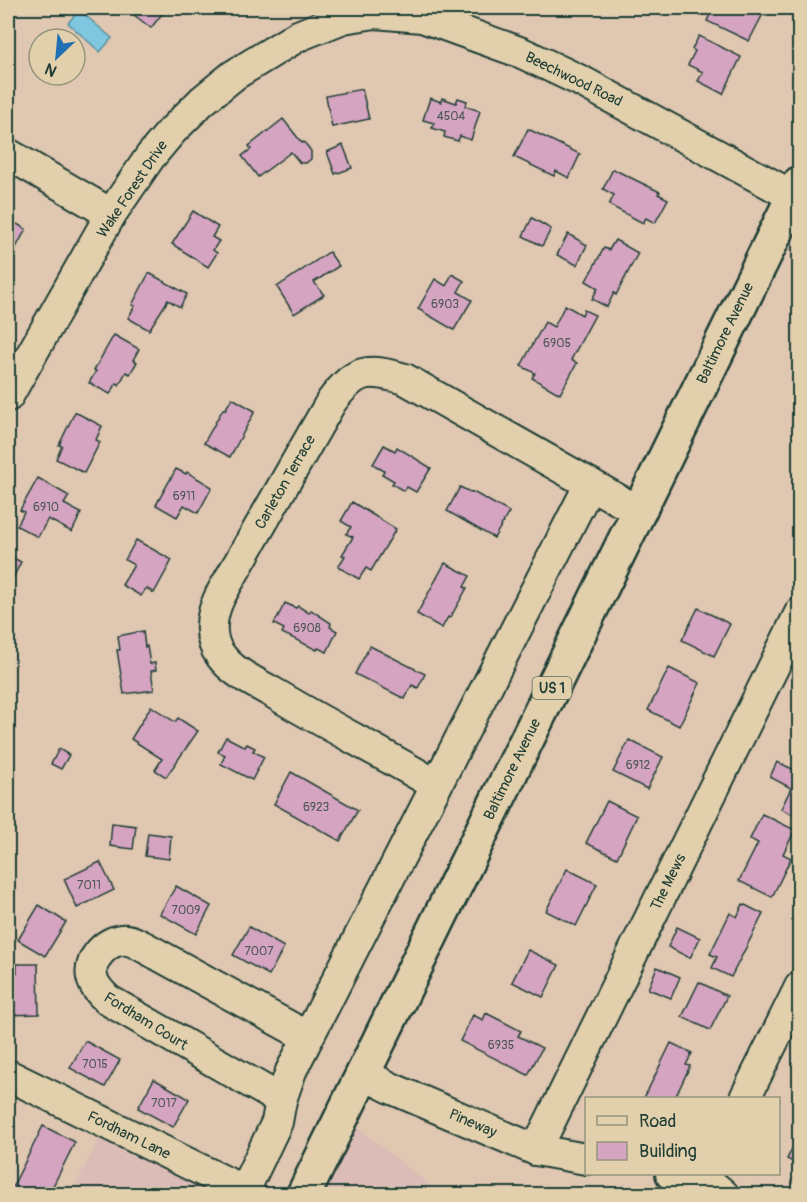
<svg xmlns="http://www.w3.org/2000/svg" width="807" height="1202" font-family="Pangolin,sans-serif">
	<rect width="100%" height="100%" fill="#dfc7b1"/>
	<filter id="ink" filterUnits="userSpaceOnUse"><feTurbulence type="fractalNoise" baseFrequency=".0167" numOctaves="2"/><feDisplacementMap in="SourceGraphic" scale="12" xChannelSelector="R" yChannelSelector="G"/><feConvolveMatrix kernelMatrix="1 2 1 2 8 2 1 2 1" color-interpolation-filters="sRGB"/></filter>
	<g filter="url(#ink)">
		<g fill="#dcbcb6">
			<polygon points="351,1122 441,1194 304,1194"/>
			<polygon points="107,1124 250,1194 71,1194"/>
		</g>
		<polygon fill="#7fc6df" stroke="#598f9b" stroke-width="1.5" points="79,10 112,38 100,52 68,23"/>
		<g fill="#d5a4c1" stroke="#1f3d34" stroke-width="1.5">
			<polygon points="140,8 162,8 165,10 151,28 134,15"/>
			<polygon points="713,8 766,8 749,41 707,21"/>
			<polygon points="699,36 741,57 723,94 698,81 703,72 688,65 695,51 692,49"/>
			<polygon points="362,89 369,119 332,127 326,96"/>
			<polygon points="430,98 441,102 442,98 456,103 458,98 467,101 465,106 480,111 471,140 460,136 458,141 444,137 445,132 432,128 434,123 423,120"/>
			<polygon points="283,119 302,143 304,142 311,151 311,159 306,163 300,163 291,152 258,177 242,156 251,149 249,146"/>
			<polygon points="528,129 580,154 569,178 556,171 554,176 514,157"/>
			<polygon points="343,145 352,168 335,174 327,152"/>
			<polygon points="613,169 660,192 658,194 668,199 655,223 646,218 643,223 609,205 614,195 603,189"/>
			<polygon points="193,211 218,227 212,237 219,241 213,250 217,253 208,267 172,244"/>
			<polygon points="532,218 551,229 542,246 523,236"/>
			<polygon points="8,219 26,229 12,255 8,253"/>
			<polygon points="568,234 587,245 577,265 557,255"/>
			<polygon points="615,240 638,253 616,295 614,293 607,307 592,299 598,288 586,281 604,248 609,250"/>
			<polygon points="329,252 339,266 314,282 324,295 294,314 277,287"/>
			<polygon points="149,273 187,294 180,307 168,300 149,330 128,318 135,306 132,305"/>
			<polygon points="452,274 464,281 458,292 472,300 454,330 418,309 435,279 446,286"/>
			<polygon points="565,305 582,315 584,310 595,315 571,360 577,363 560,394 532,378 535,373 521,366 545,322 554,327"/>
			<polygon points="114,335 139,349 133,360 137,362 130,374 126,372 119,385 117,383 110,394 89,383 96,371 94,370"/>
			<polygon points="232,398 255,411 230,457 204,443 223,409 225,410"/>
			<polygon points="75,412 102,426 96,440 100,442 84,473 56,459 62,446 59,445"/>
			<polygon points="384,445 395,451 397,447 431,468 416,492 407,487 404,491 392,484 394,481 382,474 384,471 373,464"/>
			<polygon points="176,469 186,474 187,472 212,487 198,513 184,505 177,517 156,505"/>
			<polygon points="38,478 69,496 64,504 81,513 72,532 48,519 38,537 17,526 24,512 20,510"/>
			<polygon points="460,487 472,493 473,492 509,512 494,538 447,511"/>
			<polygon points="352,502 396,529 371,571 366,568 359,579 338,567 345,556 342,555 353,537 346,534 351,527 341,521"/>
			<polygon points="136,540 172,560 154,593 146,588 141,596 122,585 134,565 125,560"/>
			<polygon points="8,555 21,562 11,582 14,584 8,597"/>
			<polygon points="445,563 470,576 464,587 467,588 450,618 448,617 442,628 417,614"/>
			<polygon points="285,603 296,608 298,606 309,613 311,610 331,623 330,627 337,631 327,652 318,648 317,650 282,633 284,629 274,624"/>
			<polygon points="698,608 730,624 714,656 682,640"/>
			<polygon points="143,631 145,647 147,646 150,664 155,663 156,670 151,671 154,690 124,694 117,650 120,650 118,636"/>
			<polygon points="370,646 425,674 418,688 412,685 405,699 355,674"/>
			<polygon points="669,668 700,683 679,726 648,710"/>
			<polygon points="151,706 175,722 178,718 198,731 166,777 155,770 162,759 131,739"/>
			<polygon points="226,737 245,747 247,744 255,748 253,751 264,757 252,780 221,764 225,755 218,752"/>
			<polygon points="629,740 663,757 647,789 613,772"/>
			<polygon points="59,749 69,755 61,769 51,764"/>
			<polygon points="777,762 797,771 800,766 800,818 781,809 791,788 770,777"/>
			<polygon points="291,772 358,810 340,841 274,804"/>
			<polygon points="607,801 637,816 617,858 586,843"/>
			<polygon points="762,814 795,830 783,854 791,858 772,897 739,881 758,843 750,839"/>
			<polygon points="112,823 136,826 133,849 110,846"/>
			<polygon points="148,833 171,836 169,859 145,856"/>
			<polygon points="100,862 114,890 77,908 64,879"/>
			<polygon points="567,869 597,884 576,926 546,911"/>
			<polygon points="176,886 211,906 196,934 160,914"/>
			<polygon points="743,904 763,914 731,977 712,968 717,957 710,954 730,913 737,917"/>
			<polygon points="39,905 66,922 45,956 18,940"/>
			<polygon points="249,927 284,947 269,975 233,955"/>
			<polygon points="677,927 700,938 690,958 668,947"/>
			<polygon points="528,950 559,965 543,997 512,982"/>
			<polygon points="17,964 38,964 39,1014 8,1015 8,974 17,973"/>
			<polygon points="657,967 680,977 671,998 648,989"/>
			<polygon points="699,982 727,996 710,1030 682,1017"/>
			<polygon points="486,1013 521,1031 518,1036 542,1048 528,1075 460,1041 473,1015 483,1020"/>
			<polygon points="85,1041 120,1060 105,1087 70,1068"/>
			<polygon points="671,1043 692,1053 686,1065 690,1066 675,1098 644,1098"/>
			<polygon points="154,1079 189,1099 173,1127 138,1108"/>
			<polygon points="43,1126 75,1142 49,1194 9,1194"/>
			<polygon points="795,1143 800,1145 800,1175 794,1173 799,1165 787,1159"/>
		</g>
		<g fill="none" stroke-linecap="round" stroke-linejoin="round">
			<defs>
				<g id="minor">
					<polyline points="335,8 343,18 375,13 422,17 522,53 581,81 800,200"/>
					<polyline points="8,154 111,214"/>
					<polyline points="8,396 111,214 150,157 171,132 202,101 234,75 298,36 343,18"/>
					<path d="M436,785c-52,-31 -107,-59 -159,-90 -18,-11 -43,-21 -56,-39 -14,-18 -10,-41 -1,-60l111,-194c25,-33 35,-34 74,-23l233,132"/>
					<polyline points="363,1074 393,1089 536,1150 586,1159"/>
					<polyline points="8,1075 250,1194"/>
					<polyline points="745,1098 800,987"/>
					<path d="M281,1100l-173,-100c-7,-7 -14,-13 -16,-23 -4,-18 16,-39 35,-37 5,0 12,5 17,7l164,90"/>
					<polyline points="536,1150 800,613"/>
					<polyline points="671,1174 705,1179 723,1194"/>
					<polyline points="244,1191 277,1122 281,1100 291,1071 590,484"/>
				</g>
				<polyline id="major" points="304,1194 800,183"/>
			</defs>
			<use href="#minor" stroke="#1f3d34" stroke-width="34"/>
			<use href="#major" stroke="#1f3d34" stroke-width="38"/>
			<use href="#minor" stroke="#e2d0ad" stroke-width="30"/>
			<use href="#major" stroke="#e2d0ad" stroke-width="33"/>
		</g>
	</g>
	<g text-anchor="middle" stroke-width="6" stroke-linejoin="round" paint-order="stroke">
		<g font-size="12" fill="#4c5757">
			<text x="451" y="120">4504</text>
			<text x="445" y="308">6903</text>
			<text x="557" y="347">6905</text>
			<text x="184" y="500">6911</text>
			<text x="46" y="511">6910</text>
			<text x="307" y="632">6908</text>
			<text x="638" y="769">6912</text>
			<text x="316" y="811">6923</text>
			<text x="89" y="889">7011</text>
			<text x="186" y="914">7009</text>
			<text x="259" y="955">7007</text>
			<text x="501" y="1049">6935</text>
			<text x="95" y="1068">7015</text>
			<text x="164" y="1107">7017</text>
		</g>
		<rect fill="#e2d0ad" stroke="#5a6958" stroke-width="1.5" x="532.5" y="677" width="39" height="22" rx="4.5"/>
		<g font-size="14" font-weight="bold" fill="#1f3d34">
			<text x="552" y="693">US 1</text>
		</g>
		<g font-size="15" fill="#1f3d34" stroke="#e2d0ad">
			<text transform="translate(574 79) rotate(26)" y="5">Beechwood Road</text>
			<text transform="translate(132 189) rotate(-56)" y="5">Wake Forest Drive</text>
			<text transform="translate(725 333) rotate(-64)" y="5">Baltimore Avenue</text>
			<text transform="translate(285 482) rotate(-60)" y="5">Carleton Terrace</text>
			<text transform="translate(512 769) rotate(-64)" y="5">Baltimore Avenue</text>
			<text transform="translate(668 882) rotate(-64)" y="5">The Mews</text>
			<text transform="translate(146 1021) rotate(32)" y="5">Fordham Court</text>
			<text transform="translate(473 1123) rotate(23)" y="5">Pineway</text>
			<text transform="translate(129 1135) rotate(26)" y="5">Fordham Lane</text>
		</g>
	</g>
	<rect width="807" height="1202" fill="none" stroke="#e2d0ad" stroke-width="30"/>
	<rect x="15" y="15" width="777" height="1172" fill="none" stroke="#1f3d34" stroke-width="2" filter="url(#ink)"/>
	<rect x="585" y="1097" width="195" height="78" fill="#e2d0ad" stroke="#94957d" stroke-width="1.5"/>
	<rect x="597" y="1116" width="30" height="9" fill="#e2d0ad" stroke="#94957d" stroke-width="1.5"/>
	<text x="639" y="1127" font-size="18" fill="#1f3d34">Road</text>
	<rect x="597" y="1142" width="30" height="18" fill="#d5a4c1" stroke="#94957d" stroke-width="1.5"/>
	<text x="639" y="1157" font-size="18" fill="#1f3d34">Building</text>
	<g transform="translate(57 57) rotate(206)"><circle r="28" fill="#e2d0ad" stroke="#94957d" stroke-width="1.5"/>
	<path d="M0-4.5L10 22L0 15L-10 22Z" fill="#1f6fb2"/>
	<text y="-9" font-size="16" font-weight="bold" text-anchor="middle" fill="#1f3d34">N</text>
	</g>
</svg>
